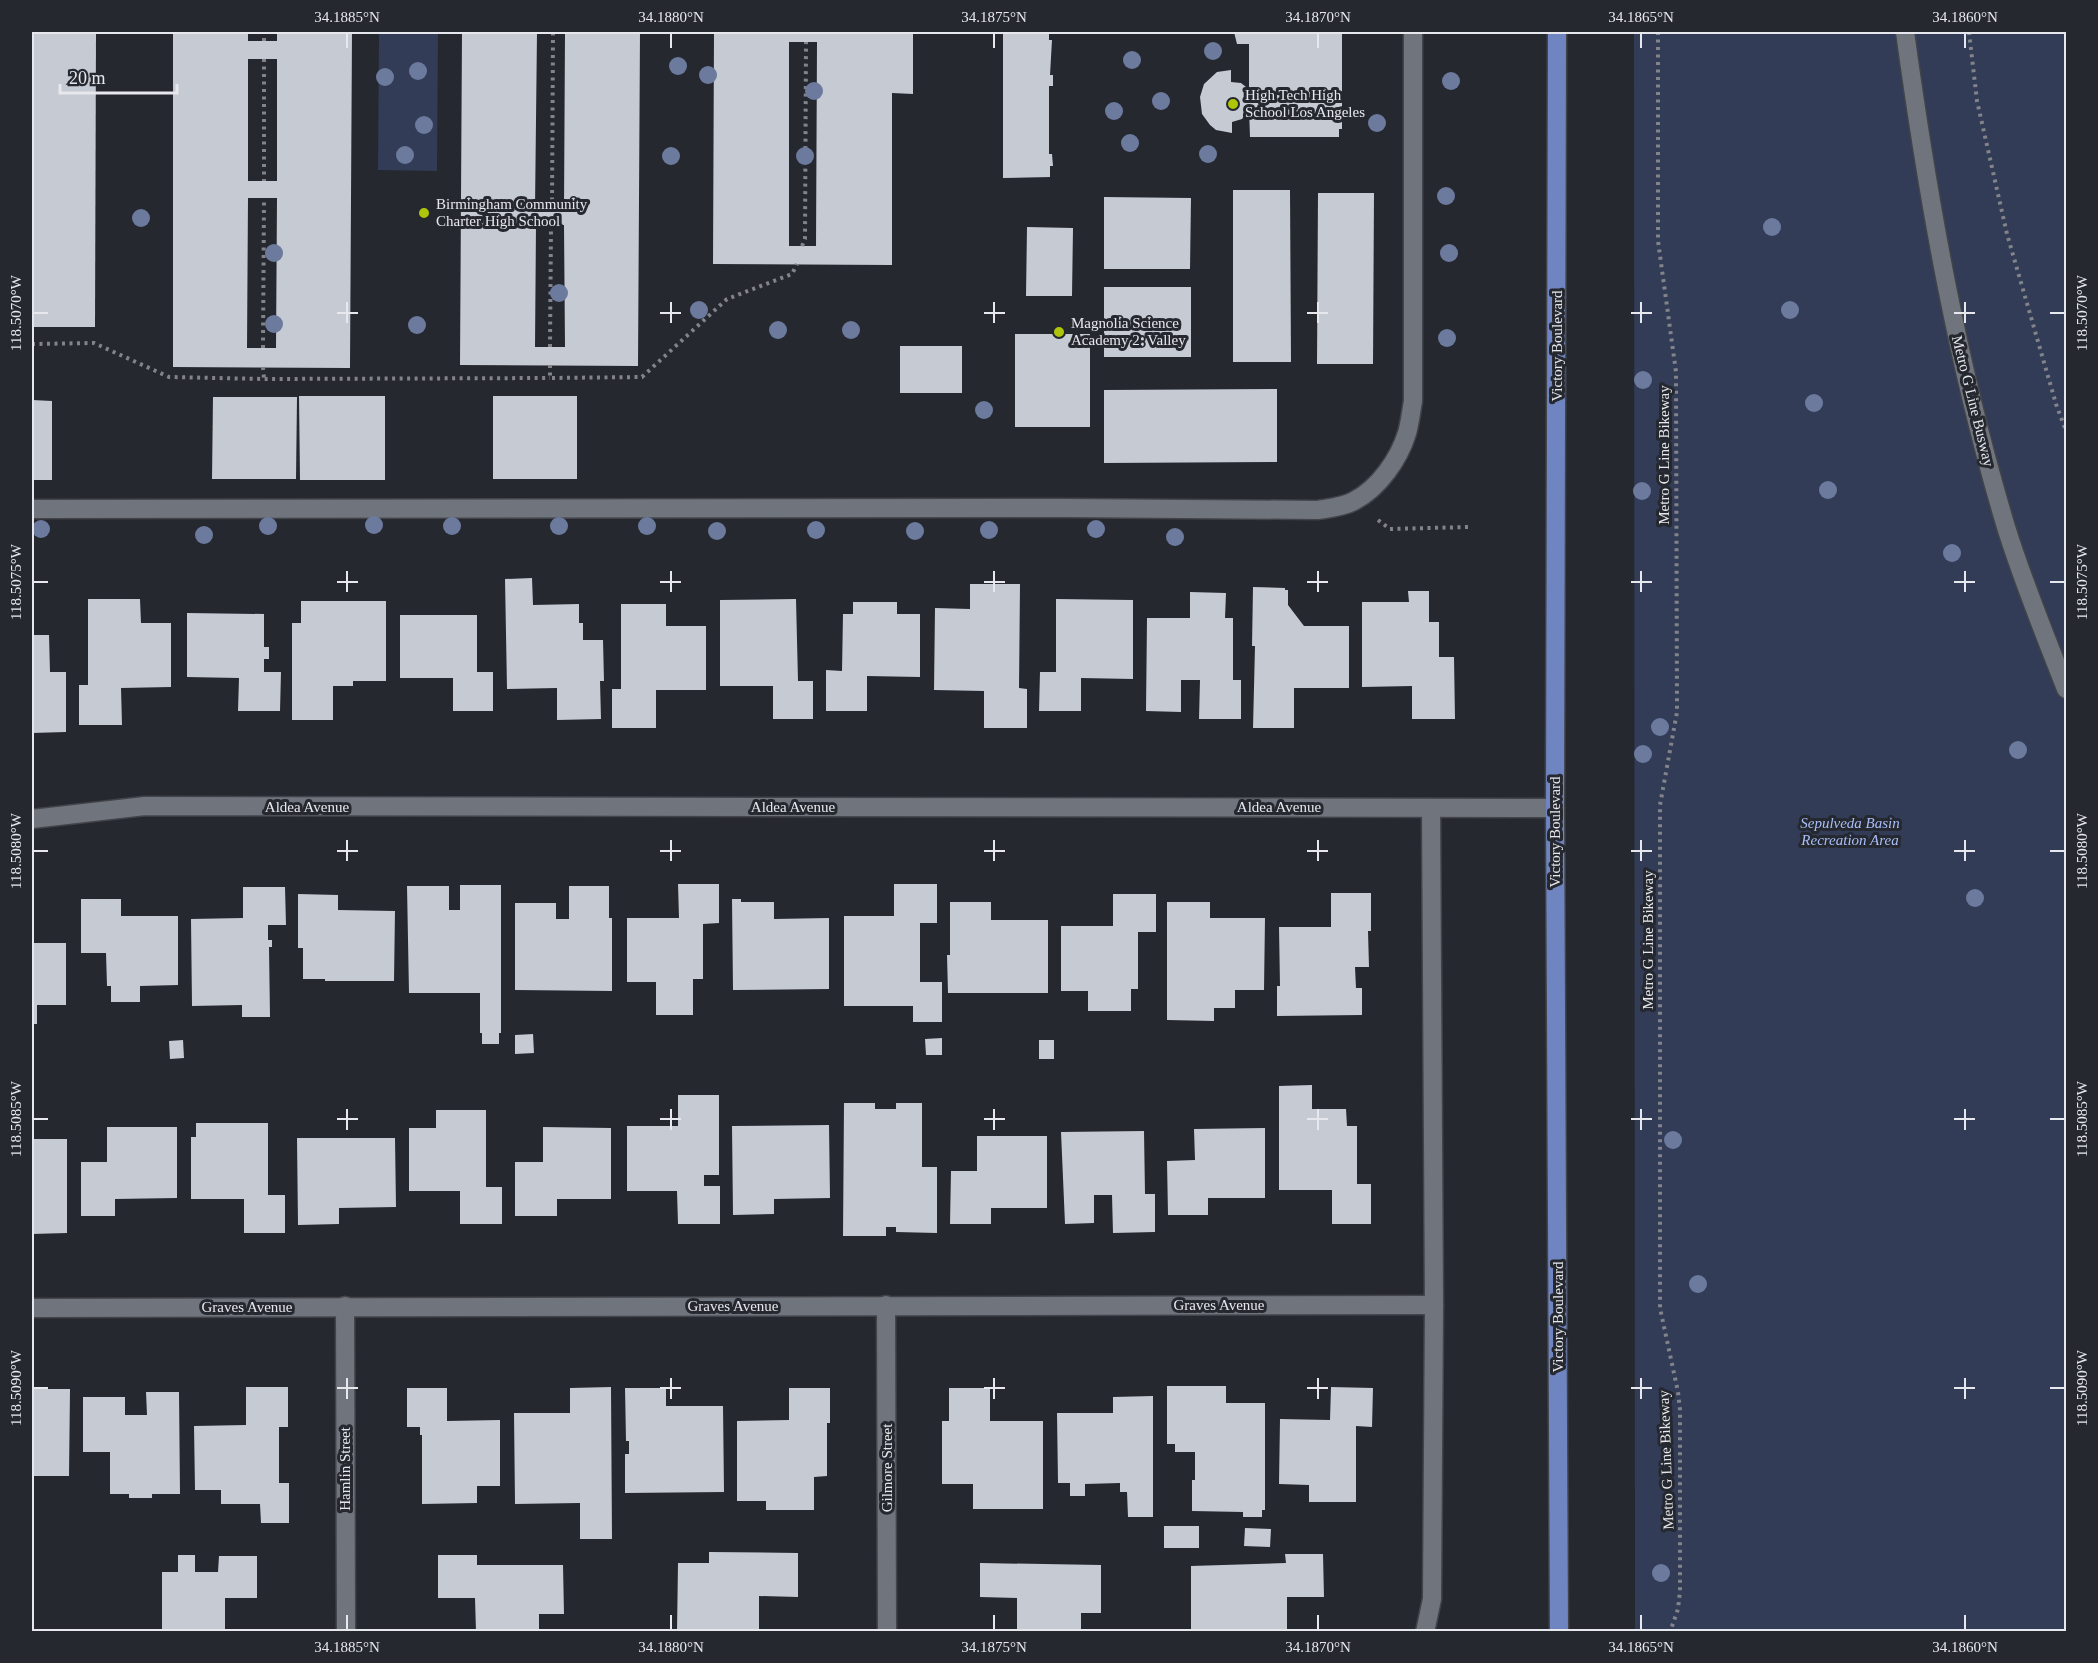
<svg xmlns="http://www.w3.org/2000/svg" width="2098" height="1663" font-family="Georgia,serif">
	<rect width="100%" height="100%" fill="#25282f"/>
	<g fill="#323c57">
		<polygon points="379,32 438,32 437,171 378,170"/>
		<polygon points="1634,32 2066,32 2066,1631 1635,1631"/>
	</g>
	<g fill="#c6cad3" fill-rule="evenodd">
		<polygon points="32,32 96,32 95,327 32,327"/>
		<path d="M173,32h75v9h29v-9h75l-2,336 -177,-1zM248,59h29v122h-29zM248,198h29l-1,150h-29z"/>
		<path d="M462,32h75l-2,176h29l1,-176h75l-2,334 -178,-1zM536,225h28l1,122h-30z"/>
		<path d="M714,32h199v62l-21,-1v172l-179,-1zM789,42h28l-1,204h-27z"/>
		<polygon points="1003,32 1049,32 1049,40 1052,40 1050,75 1053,75 1053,86 1049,86 1049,154 1052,154 1053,166 1050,166 1050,177 1003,178"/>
		<polygon points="1234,32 1342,32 1342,129 1339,129 1339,137 1250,137 1249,109 1242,119 1232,122 1232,133 1216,130 1210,125 1202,114 1200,97 1204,84 1217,72 1231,70 1231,82 1241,83 1246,87 1249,93 1249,44 1237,44"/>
		<polygon points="1233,190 1290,190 1291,362 1233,362"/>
		<polygon points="1318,193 1374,193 1373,364 1317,364"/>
		<polygon points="1104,197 1191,198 1190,269 1104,269"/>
		<polygon points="1027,227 1073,228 1072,296 1026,296"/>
		<rect x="1104" y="287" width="87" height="70"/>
		<rect x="1015" y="334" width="75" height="93"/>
		<rect x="900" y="346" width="62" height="47"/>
		<polygon points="1277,389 1277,462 1104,463 1104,390"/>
		<polygon points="299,396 385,396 385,480 300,480"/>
		<rect x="493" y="396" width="84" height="83"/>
		<polygon points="213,397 297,397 296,479 212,479"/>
		<polygon points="32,400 52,401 52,480 32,480"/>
		<polygon points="532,578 533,605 579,604 579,623 583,623 583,640 603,640 604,681 600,681 601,719 557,720 557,688 507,689 505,579"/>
		<polygon points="970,584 1020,584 1019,688 1027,689 1027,728 984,728 984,691 934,690 935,608 970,609"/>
		<polygon points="1253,587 1285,588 1285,590 1288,590 1288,605 1304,626 1349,626 1349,688 1294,688 1294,728 1253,728 1255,646 1252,646"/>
		<polygon points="1408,591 1429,591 1429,622 1439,622 1439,657 1454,657 1455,719 1412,719 1412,686 1362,687 1362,602 1409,602"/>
		<polygon points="1190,592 1226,593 1225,618 1233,618 1233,680 1241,680 1241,719 1199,719 1200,680 1181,680 1181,712 1146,711 1147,618 1190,618"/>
		<polygon points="88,599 140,599 141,623 171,623 171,687 121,688 122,725 79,725 79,685 88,685"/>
		<polygon points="796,599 798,681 813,681 813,719 773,719 773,686 720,686 720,600"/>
		<polygon points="1056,599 1133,600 1133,679 1081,678 1081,711 1039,711 1040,672 1056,672"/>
		<polygon points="301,601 386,601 386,681 353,681 353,686 333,686 333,720 292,720 292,623 301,623"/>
		<polygon points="853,602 897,602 897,614 920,614 920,677 867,676 867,711 826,711 826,670 842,671 843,614 853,614"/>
		<polygon points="621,604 666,604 666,626 706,626 706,690 656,690 656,728 612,728 612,689 621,689"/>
		<polygon points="187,613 264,614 264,647 269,647 269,659 264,659 264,672 281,672 280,711 238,711 239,678 187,677"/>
		<polygon points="400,615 477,615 477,672 493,672 493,711 453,711 453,678 400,678"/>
		<polygon points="32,635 49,635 50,672 66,672 66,732 32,733"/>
		<polygon points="678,884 719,884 719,923 703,924 703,979 693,979 693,1015 656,1015 656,982 627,982 627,918 679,918"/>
		<polygon points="894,884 937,884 937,923 920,923 920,982 942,982 942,1022 913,1022 913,1006 844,1006 844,916 894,916"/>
		<polygon points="460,885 501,885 501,1033 499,1033 499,1044 482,1044 482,1033 480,1033 480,993 409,993 407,886 449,886 449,910 460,910"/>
		<polygon points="569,886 609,886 609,918 612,918 612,991 515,990 515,903 556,903 556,919 569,919"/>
		<polygon points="243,887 285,887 286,925 268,925 268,940 272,940 272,947 269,947 270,1017 242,1017 242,1005 192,1006 191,919 243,918"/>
		<polygon points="1331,893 1371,893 1371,931 1368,931 1369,967 1355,967 1356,988 1362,988 1362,1015 1277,1016 1277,986 1280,986 1279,927 1331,927"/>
		<polygon points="298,894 338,895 338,910 395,911 394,981 325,981 325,979 303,979 303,948 298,948"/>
		<polygon points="1113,894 1156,894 1156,932 1138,932 1138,989 1131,989 1131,1011 1088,1011 1088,991 1061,991 1061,926 1113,926"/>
		<polygon points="81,899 121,899 121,916 178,916 178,985 140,986 140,1002 111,1002 111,986 107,986 106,953 81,953"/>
		<polygon points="732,899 741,899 741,902 774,902 774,919 829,918 829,989 733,990"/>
		<polygon points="950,902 991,902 991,920 1048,920 1048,993 948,993 947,955 950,955"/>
		<polygon points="1167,902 1210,902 1210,918 1265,918 1264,990 1235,990 1235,1008 1214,1008 1214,1021 1167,1020"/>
		<polygon points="32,943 66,943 66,1005 37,1005 37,1024 32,1024"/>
		<polygon points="533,1034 534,1053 515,1054 515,1035"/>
		<polygon points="942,1038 942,1055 926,1055 925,1039"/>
		<polygon points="183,1040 184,1058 170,1059 169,1041"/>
		<rect x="1039" y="1040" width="15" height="19"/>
		<polygon points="1312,1085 1312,1109 1346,1109 1347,1126 1357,1126 1357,1184 1371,1184 1371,1224 1332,1224 1332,1190 1279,1190 1279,1086"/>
		<polygon points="678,1095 719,1095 719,1175 704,1175 704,1186 720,1186 720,1224 678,1224 677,1191 627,1191 627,1126 678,1126"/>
		<polygon points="844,1103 875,1103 875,1109 896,1109 896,1103 922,1103 922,1167 937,1167 937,1233 896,1232 896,1227 886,1227 886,1236 843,1236"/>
		<polygon points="436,1110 486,1110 486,1187 502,1187 502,1224 460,1224 460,1191 409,1191 409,1128 436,1128"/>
		<polygon points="196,1123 268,1123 268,1195 285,1195 285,1233 244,1233 244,1199 191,1199 191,1137 196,1137"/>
		<polygon points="829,1125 830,1198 774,1199 774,1214 733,1215 732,1126"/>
		<polygon points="107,1127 177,1127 177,1198 115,1199 115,1216 81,1216 81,1162 107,1162"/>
		<polygon points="543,1127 611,1128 611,1199 557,1199 557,1216 515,1216 515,1162 543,1162"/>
		<polygon points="1265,1128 1265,1198 1208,1198 1208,1215 1168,1215 1167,1161 1195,1160 1194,1129"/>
		<polygon points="1144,1131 1145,1194 1155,1194 1155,1232 1113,1233 1112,1195 1094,1195 1094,1223 1065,1224 1061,1132"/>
		<polygon points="977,1136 1047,1136 1047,1208 991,1208 991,1224 950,1224 951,1171 977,1171"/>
		<polygon points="297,1138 395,1138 396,1207 339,1208 339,1224 298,1225"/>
		<polygon points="32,1139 67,1139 67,1233 32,1234"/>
		<polygon points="1167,1386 1226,1386 1226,1403 1265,1403 1265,1510 1262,1510 1262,1517 1243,1517 1243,1512 1192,1511 1192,1480 1195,1480 1195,1452 1175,1452 1175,1444 1167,1444"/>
		<polygon points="246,1387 288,1387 288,1427 279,1427 279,1483 289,1483 289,1523 261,1523 260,1504 221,1504 221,1490 195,1490 194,1426 246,1425"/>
		<polygon points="611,1387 612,1539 580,1539 580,1503 515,1504 514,1413 570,1413 570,1388"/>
		<polygon points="1331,1387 1373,1388 1372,1427 1356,1426 1356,1502 1309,1502 1309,1485 1279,1484 1280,1419 1330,1420"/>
		<polygon points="407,1388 447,1388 447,1421 500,1420 500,1486 477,1486 477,1503 422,1504 422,1435 420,1435 420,1427 407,1427"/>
		<polygon points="625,1388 666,1388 666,1406 723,1406 724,1492 625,1493 625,1454 629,1454 629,1441 626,1441"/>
		<polygon points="789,1388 830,1388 830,1423 827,1423 827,1476 814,1477 814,1510 766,1510 766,1501 737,1501 737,1421 789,1420"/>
		<polygon points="949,1388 990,1388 990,1421 1043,1421 1043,1509 973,1509 973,1484 942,1484 942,1421 949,1421"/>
		<polygon points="32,1389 70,1389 69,1476 32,1476"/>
		<polygon points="146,1392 179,1392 180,1494 152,1494 152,1498 129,1498 129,1494 110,1494 110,1452 83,1452 83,1397 125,1397 125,1415 147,1415"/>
		<polygon points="1153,1396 1153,1517 1128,1517 1127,1492 1120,1492 1120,1483 1085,1484 1085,1496 1070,1496 1070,1483 1058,1483 1057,1413 1113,1413 1113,1397"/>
		<rect x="1164" y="1526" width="35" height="22"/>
		<polygon points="1245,1528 1271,1529 1270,1547 1244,1546"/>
		<polygon points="709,1552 798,1553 798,1597 759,1596 759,1632 677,1632 678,1563 709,1563"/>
		<polygon points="1285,1554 1323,1554 1324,1597 1287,1597 1287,1632 1191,1632 1191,1566 1286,1563"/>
		<polygon points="178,1555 195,1555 195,1572 218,1572 219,1556 257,1556 257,1598 225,1598 225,1632 162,1632 162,1572 178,1572"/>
		<polygon points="438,1555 477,1555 477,1565 563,1565 564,1614 539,1614 539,1632 476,1632 475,1598 438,1598"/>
		<polygon points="980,1563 1101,1565 1101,1613 1081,1613 1081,1632 1017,1632 1017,1598 980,1597"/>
	</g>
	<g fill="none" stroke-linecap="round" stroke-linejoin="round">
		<defs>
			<g id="lane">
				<path d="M1905,32c23,167 52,332 101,495 17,55 39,108 60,162"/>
				<path d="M32,509l1032,-1 254,2c12,-2 25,-3 36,-9 25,-13 45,-42 53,-68 3,-10 4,-21 6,-32v-369"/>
			</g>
			<g id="street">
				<polyline points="32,819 145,806 1555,808"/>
				<polyline points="886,1305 887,1632"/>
				<polyline points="345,1306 346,1632"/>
				<polyline points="32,1308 1434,1305"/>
				<polyline points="1425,1632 1432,1599 1434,1305 1431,808"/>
			</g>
			<polyline id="primary" points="1557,32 1555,808 1559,1632"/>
		</defs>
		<use href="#lane" stroke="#42444a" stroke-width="21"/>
		<use href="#street" stroke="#42444a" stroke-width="21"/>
		<use href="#primary" stroke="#42444a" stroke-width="21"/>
		<g stroke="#82848a" stroke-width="4" stroke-dasharray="3 4.5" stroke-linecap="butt">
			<polyline points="1658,32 1658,241 1676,372 1677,712 1660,805 1660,1308 1678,1392 1680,1410 1680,1591 1678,1609 1670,1632"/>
			<polyline points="1969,32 1977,101 2007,234 2056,404 2066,431"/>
			<polyline points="264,41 264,32"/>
			<polyline points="264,59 264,181"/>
			<polyline points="552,208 553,32"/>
			<polyline points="802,246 805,239 806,42"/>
			<polyline points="32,344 94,343 169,377 264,379 550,378"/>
			<polyline points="550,347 551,225"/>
			<polyline points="263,348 264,198"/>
			<polyline points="550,365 550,378 642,377 727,299 792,274 797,264"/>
			<polyline points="263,367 264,379"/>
			<polyline points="1378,520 1390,529 1468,527"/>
		</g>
		<use href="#lane" stroke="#70747d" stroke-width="18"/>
		<use href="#street" stroke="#70747d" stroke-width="18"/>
		<use href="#primary" stroke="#6f85c1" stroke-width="18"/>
	</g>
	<g fill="#6c7a9e">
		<circle cx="1213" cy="51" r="9"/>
		<circle cx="1132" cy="60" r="9"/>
		<circle cx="678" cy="66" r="9"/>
		<circle cx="418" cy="71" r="9"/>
		<circle cx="708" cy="75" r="9"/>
		<circle cx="385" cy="77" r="9"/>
		<circle cx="1451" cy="81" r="9"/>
		<circle cx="814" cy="91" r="9"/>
		<circle cx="1161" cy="101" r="9"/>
		<circle cx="1114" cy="111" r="9"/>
		<circle cx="1377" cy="123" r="9"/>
		<circle cx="424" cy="125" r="9"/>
		<circle cx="1130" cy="143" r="9"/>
		<circle cx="1208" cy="154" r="9"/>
		<circle cx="405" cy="155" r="9"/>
		<circle cx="671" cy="156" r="9"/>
		<circle cx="805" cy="156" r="9"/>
		<circle cx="1446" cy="196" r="9"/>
		<circle cx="141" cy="218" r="9"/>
		<circle cx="1772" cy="227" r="9"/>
		<circle cx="274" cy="253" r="9"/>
		<circle cx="1449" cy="253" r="9"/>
		<circle cx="559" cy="293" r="9"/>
		<circle cx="699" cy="310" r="9"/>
		<circle cx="1790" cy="310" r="9"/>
		<circle cx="274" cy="324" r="9"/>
		<circle cx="417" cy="325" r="9"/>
		<circle cx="778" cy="330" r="9"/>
		<circle cx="851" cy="330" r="9"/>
		<circle cx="1447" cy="338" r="9"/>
		<circle cx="1643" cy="380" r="9"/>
		<circle cx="1814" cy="403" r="9"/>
		<circle cx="984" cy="410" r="9"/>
		<circle cx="1828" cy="490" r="9"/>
		<circle cx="1642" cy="491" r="9"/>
		<circle cx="374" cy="525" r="9"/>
		<circle cx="268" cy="526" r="9"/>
		<circle cx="452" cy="526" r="9"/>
		<circle cx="559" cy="526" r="9"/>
		<circle cx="647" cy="526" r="9"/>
		<circle cx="41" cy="529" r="9"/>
		<circle cx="1096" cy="529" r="9"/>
		<circle cx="816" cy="530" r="9"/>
		<circle cx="989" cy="530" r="9"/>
		<circle cx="717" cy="531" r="9"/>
		<circle cx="915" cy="531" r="9"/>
		<circle cx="204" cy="535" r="9"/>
		<circle cx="1175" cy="537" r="9"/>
		<circle cx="1952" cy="553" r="9"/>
		<circle cx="1660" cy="727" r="9"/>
		<circle cx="2018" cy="750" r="9"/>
		<circle cx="1643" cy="754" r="9"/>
		<circle cx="1975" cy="898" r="9"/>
		<circle cx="1673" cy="1140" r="9"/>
		<circle cx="1698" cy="1284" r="9"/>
		<circle cx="1661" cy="1573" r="9"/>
	</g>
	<path fill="none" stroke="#e6e8ed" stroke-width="2" d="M347,33v15M671,33v15M994,33v15M1318,33v15M1641,33v15M1965,33v15M347,302v21M671,302v21M994,302v21M1318,302v21M1641,302v21M1965,302v21M33,313h15M337,313h21M660,313h21M984,313h21M1307,313h21M1631,313h21M1954,313h21M2050,313h15M347,571v21M671,571v21M994,571v21M1318,571v21M1641,571v21M1965,571v21M33,582h15M337,582h21M660,582h21M984,582h21M1307,582h21M1631,582h21M1954,582h21M2050,582h15M347,840v21M671,840v21M994,840v21M1318,840v21M1641,840v21M1965,840v21M33,851h15M337,851h21M660,851h21M984,851h21M1307,851h21M1631,851h21M1954,851h21M2050,851h15M347,1109v21M671,1109v21M994,1109v21M1318,1109v21M1641,1109v21M1965,1109v21M33,1119h15M337,1119h21M660,1119h21M984,1119h21M1307,1119h21M1631,1119h21M1954,1119h21M2050,1119h15M347,1378v21M671,1378v21M994,1378v21M1318,1378v21M1641,1378v21M1965,1378v21M33,1388h15M337,1388h21M660,1388h21M984,1388h21M1307,1388h21M1631,1388h21M1954,1388h21M2050,1388h15M347,1615v15M671,1615v15M994,1615v15M1318,1615v15M1641,1615v15M1965,1615v15"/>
	<g fill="#aec509" stroke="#25282f" stroke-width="2">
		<circle cx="1233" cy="104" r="6"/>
		<circle cx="424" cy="213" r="6"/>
		<circle cx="1059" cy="332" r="6"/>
	</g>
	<g text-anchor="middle" stroke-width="6" stroke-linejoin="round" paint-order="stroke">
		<g font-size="15" fill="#e6e8ed" stroke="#25282f" text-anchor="start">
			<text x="1245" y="100">High Tech High<tspan x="1245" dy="17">School Los Angeles</tspan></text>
			<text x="436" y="209">Birmingham Community<tspan x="436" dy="17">Charter High School</tspan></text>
			<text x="1071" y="328">Magnolia Science<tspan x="1071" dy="17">Academy 2: Valley</tspan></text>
		</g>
		<g font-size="15" fill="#e6e8ed" stroke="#25282f">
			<text transform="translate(1557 346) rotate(-90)" y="5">Victory Boulevard</text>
			<text transform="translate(1973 401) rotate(76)" y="5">Metro G Line Busway</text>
			<text transform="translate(1664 455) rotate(-90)" y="5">Metro G Line Bikeway</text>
			<text x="307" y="812">Aldea Avenue</text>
			<text x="793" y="812">Aldea Avenue</text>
			<text x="1279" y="812">Aldea Avenue</text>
			<text transform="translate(1555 832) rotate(-90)" y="5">Victory Boulevard</text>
			<text transform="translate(1648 940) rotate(-90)" y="5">Metro G Line Bikeway</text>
			<text x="1219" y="1310">Graves Avenue</text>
			<text x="733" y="1311">Graves Avenue</text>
			<text x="247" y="1312">Graves Avenue</text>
			<text transform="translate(1558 1317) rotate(-90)" y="5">Victory Boulevard</text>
			<text transform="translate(1666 1460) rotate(-92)" y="5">Metro G Line Bikeway</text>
			<text transform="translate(887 1468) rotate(-90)" y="5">Gilmore Street</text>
			<text transform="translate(345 1469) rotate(-90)" y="5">Hamlin Street</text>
		</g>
		<g font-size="15" font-style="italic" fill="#a7bef9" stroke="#25282f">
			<text x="1850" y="828">Sepulveda Basin<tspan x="1850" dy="17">Recreation Area</tspan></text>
		</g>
	</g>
	<rect width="2098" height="1663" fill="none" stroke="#25282f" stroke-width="66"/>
	<path d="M60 84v9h117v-9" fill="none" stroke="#e6e8ed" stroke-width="3"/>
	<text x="69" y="84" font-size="18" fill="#e6e8ed" stroke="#25282f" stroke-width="4.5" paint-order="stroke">20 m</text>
	<rect x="33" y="33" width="2032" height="1597" fill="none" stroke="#e6e8ed" stroke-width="2"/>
	<g font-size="15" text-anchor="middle" fill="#e6e8ed">
		<text x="347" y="22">34.1885°N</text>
		<text x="671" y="22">34.1880°N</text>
		<text x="994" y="22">34.1875°N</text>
		<text x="1318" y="22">34.1870°N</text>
		<text x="1641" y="22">34.1865°N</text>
		<text x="1965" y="22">34.1860°N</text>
		<text transform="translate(2082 313) rotate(-90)" y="5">118.5070°W</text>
		<text transform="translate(16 313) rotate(-90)" y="5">118.5070°W</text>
		<text transform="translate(2082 582) rotate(-90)" y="5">118.5075°W</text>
		<text transform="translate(16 582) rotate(-90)" y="5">118.5075°W</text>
		<text transform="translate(2082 851) rotate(-90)" y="5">118.5080°W</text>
		<text transform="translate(16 851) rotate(-90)" y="5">118.5080°W</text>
		<text transform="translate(2082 1119) rotate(-90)" y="5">118.5085°W</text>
		<text transform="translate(16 1119) rotate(-90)" y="5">118.5085°W</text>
		<text transform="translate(2082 1388) rotate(-90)" y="5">118.5090°W</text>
		<text transform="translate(16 1388) rotate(-90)" y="5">118.5090°W</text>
		<text x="347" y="1652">34.1885°N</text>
		<text x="671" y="1652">34.1880°N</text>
		<text x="994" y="1652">34.1875°N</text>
		<text x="1318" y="1652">34.1870°N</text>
		<text x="1641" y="1652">34.1865°N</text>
		<text x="1965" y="1652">34.1860°N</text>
	</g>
</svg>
